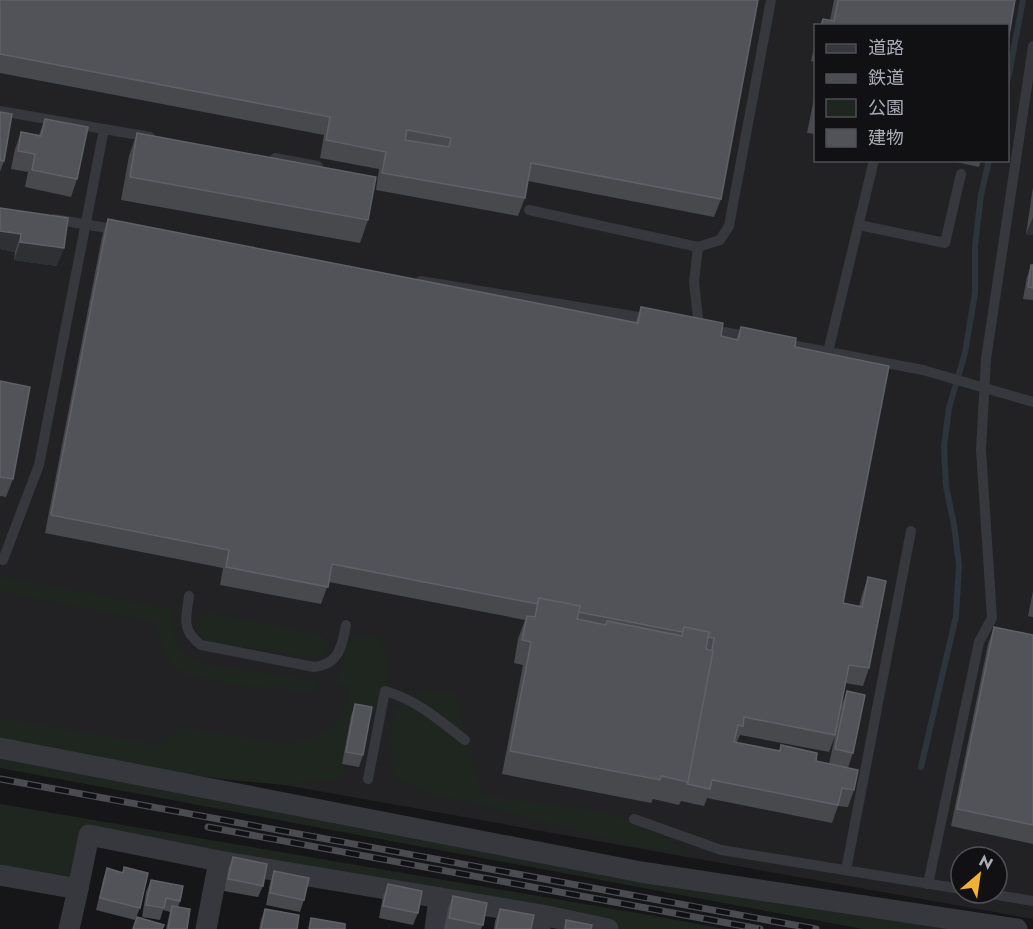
<svg xmlns="http://www.w3.org/2000/svg" width="1033" height="929" font-family="Jost,'Noto Sans JP',sans-serif">
	<rect width="100%" height="100%" fill="#161618"/>
	<path fill="#222225" fill-rule="evenodd" d="M0,0h1033v919l-1033,-185zM816,26h192v134h-192zM961,857h36v36h-36z"/>
	<g fill="#1e261f">
		<path d="M0,576l173,33c0,29 0,43 29,55l119,18 -7,10c-28,-3 -121,-8 -138,-24 -14,-12 -17,-30 -20,-46l-156,-30z"/>
		<polygon points="209,613 318,633 328,641 328,647 326,654 315,659 205,640 197,633 196,622"/>
		<polygon points="361,634 379,636 390,666 385,691 343,760 346,777 284,785 221,779 0,744 0,718 160,745 179,727 285,744 310,739 335,726 351,688 333,684 342,667 348,642"/>
		<polygon points="423,691 454,693 483,795 585,809 642,822 688,853 638,848 480,804 429,795 394,776 389,740 394,711"/>
		<polygon points="0,750 1022,929 863,929 0,768"/>
		<polygon points="0,804 655,916 725,929 620,929 89,835 78,889 0,875"/>
	</g>
	<g fill="none" stroke-linecap="round" stroke-linejoin="round">
		<g stroke="#2c353c" stroke-width="6">
			<polyline points="1008,79 1023,0"/>
			<polyline points="921,767 956,616 959,565 954,525 946,486 944,446 949,408 965,353 975,293 975,246 981,195 989,160"/>
		</g>
		<g stroke="#37383d" stroke-width="10">
			<polyline points="0,111 150,137"/>
			<polyline points="275,158 318,166"/>
			<polyline points="529,210 698,247 720,240 729,226 771,0"/>
			<polyline points="54,219 118,230"/>
			<polyline points="859,225 945,243 961,174"/>
			<polyline points="698,247 694,282 699,327"/>
			<polyline points="421,281 651,319"/>
			<polyline points="708,329 751,337"/>
			<polyline points="781,343 923,370"/>
			<polyline points="828,352 874,160"/>
			<polyline points="3,560 39,465 104,129"/>
			<path d="M189,596c-3,22 -8,34 12,49l113,22c25,-3 28,-20 32,-42"/>
			<path d="M368,779l17,-88c32,9 54,29 80,49"/>
			<polyline points="634,819 721,850 961,889"/>
			<polyline points="846,870 911,531"/>
			<polyline points="928,884 979,642 992,618 981,450 986,359 1033,46"/>
			<polyline points="985,893 1033,901"/>
		</g>
		<g stroke="#37383d" stroke-width="21">
			<polyline points="0,748 641,872 1017,929"/>
			<polyline points="0,875 78,889 89,835 219,861 542,915 540,929"/>
			<polyline points="542,915 608,929"/>
			<polyline points="69,929 78,889"/>
			<polyline points="206,929 219,861"/>
			<polyline points="435,929 439,898"/>
		</g>
		<defs>
			<g id="rail">
				<polyline points="0,779 816,929"/>
				<polyline points="208,827 760,929"/>
			</g>
		</defs>
		<use href="#rail" stroke="#4a4c52" stroke-width="7"/>
		<use href="#rail" stroke="#111113" stroke-width="4.5" stroke-dasharray="14" stroke-linecap="butt"/>
		<polyline stroke="#37383d" stroke-width="10" points="923,370 1033,402"/>
	</g>
	<g fill="#47494d" fill-rule="evenodd">
		<polygon points="0,0 721,199 714,217 528,181 525,198 518,216 376,190 379,169 320,158 324,135 0,73"/>
		<polygon points="834,0 1015,0 1008,26 820,26 823,19 830,20"/>
		<polygon points="816,39 816,62 811,61"/>
		<polygon points="816,89 816,134 807,133"/>
		<polygon points="0,112 4,161 0,172"/>
		<polygon points="45,119 77,179 71,197 25,187 28,172 11,169 15,149 21,132 39,135"/>
		<polygon points="137,133 368,220 360,243 121,200 129,156"/>
		<polygon points="947,160 981,160 979,167"/>
		<polygon points="1033,187 1033,235 1026,234"/>
		<polygon points="0,208 57,266 14,260 15,252 0,249"/>
		<path d="M108,219l527,104 6,-16 80,29 15,3 5,-12 54,20 48,256 16,3 3,-11 6,-18 1,91 -6,18 -18,-3 -5,26 7,-18 6,62 -5,15 6,22 -6,17 -10,-1 -6,17 -125,-25 -3,8 -23,-5 -2,4 -26,-6 -2,4 -149,-29 21,-109 -9,-2 4,-24 7,-19 -196,-38 -8,22 -101,-19 3,-17 -178,-35 57,-296zM740,735l89,17 6,-16 -6,28 -13,-3 -35,-16 -2,6 -42,-9z"/>
		<polygon points="1031,265 1033,265 1033,300 1023,299 1027,277"/>
		<polygon points="0,381 13,479 6,497 0,496"/>
		<polygon points="1033,591 1033,617 1028,616"/>
		<polygon points="994,627 1033,635 1033,844 951,826 988,644"/>
		<polygon points="355,704 363,755 359,767 342,764 351,716"/>
		<polygon points="233,857 263,886 258,897 224,891 228,869"/>
		<polygon points="124,867 140,908 135,920 96,910 103,880 107,868 122,873"/>
		<polygon points="274,871 304,900 300,912 266,905 270,883"/>
		<polygon points="151,880 180,901 178,907 187,929 166,929 170,912 163,910 160,920 142,917 146,892"/>
		<polygon points="388,884 418,913 413,925 379,918 383,896"/>
		<polygon points="453,896 483,925 481,929 444,929 448,908"/>
		<polygon points="265,909 297,929 259,929 261,920"/>
		<polygon points="500,909 531,929 494,929 495,921"/>
	</g>
	<g fill="#2f3033">
		<polygon points="1033,217 1033,235 1026,234"/>
		<polygon points="0,231 21,234 15,252 0,249"/>
		<polygon points="20,242 64,248 57,266 14,260"/>
	</g>
	<g fill="#525359" stroke="#5f6168" stroke-width="1.5" fill-rule="evenodd">
		<path d="M0,0h758l-37,199 -190,-36 -6,35 -143,-25 4,-21 -60,-12 4,-23 -330,-63zM407,130l44,8 -2,9 -44,-7z"/>
		<polygon points="838,0 1015,0 1008,41 1008,26 821,26 823,19 834,21"/>
		<polygon points="0,112 12,114 4,161 0,160"/>
		<polygon points="45,119 88,127 77,179 32,170 35,154 18,151 21,132 41,136"/>
		<polygon points="137,133 376,177 368,220 130,177"/>
		<polygon points="0,208 68,218 64,248 20,242 21,234 0,231"/>
		<polygon points="108,219 638,323 641,307 723,323 721,336 738,340 741,327 796,338 795,347 889,366 843,603 862,607 868,577 886,581 869,668 849,665 835,735 744,717 743,726 738,725 734,742 780,751 781,745 817,753 816,761 858,770 854,790 842,788 838,805 712,780 710,789 687,784 713,651 712,650 714,638 708,637 709,632 684,627 682,632 578,612 580,606 539,598 537,604 332,564 328,587 226,567 229,550 51,515"/>
		<polygon points="1031,265 1033,265 1033,288 1028,287"/>
		<polygon points="0,381 30,387 13,479 0,477"/>
		<polygon points="539,598 580,606 577,619 606,625 607,621 682,636 684,627 709,632 706,649 713,651 688,782 661,776 660,780 510,751 531,642 522,640 527,616 535,617"/>
		<polygon points="994,627 1033,635 1033,825 957,809"/>
		<polygon points="847,691 865,695 853,753 835,749"/>
		<polygon points="355,704 372,707 363,755 346,752"/>
		<polygon points="233,857 267,864 263,886 228,879"/>
		<polygon points="124,867 148,873 140,908 100,898 107,868 123,873"/>
		<polygon points="274,871 309,878 304,900 270,893"/>
		<polygon points="151,880 183,886 180,901 166,898 164,908 146,905"/>
		<polygon points="388,884 422,891 418,913 383,906"/>
		<polygon points="453,896 487,903 483,925 449,918"/>
		<polygon points="172,906 190,909 187,929 168,929"/>
		<polygon points="265,909 299,915 297,929 261,929"/>
		<polygon points="500,909 534,915 531,929 496,929"/>
		<polygon points="137,917 164,925 162,929 133,929"/>
		<polygon points="311,918 345,924 345,929 309,929"/>
		<polygon points="566,920 592,925 591,929 565,929"/>
	</g>
	<rect x="814" y="24" width="195" height="138" fill="#111113" stroke="#4d4f55" stroke-width="1.5"/>
	<rect x="826" y="44" width="30" height="9" fill="#37383d" stroke="#4d4f55" stroke-width="1.5"/>
	<text x="868" y="54" font-size="18" fill="#a8adb8">道路</text>
	<rect x="826" y="74" width="30" height="9" fill="#4a4c52" stroke="#4d4f55" stroke-width="1.5"/>
	<text x="868" y="84" font-size="18" fill="#a8adb8">鉄道</text>
	<rect x="826" y="99" width="30" height="18" fill="#1e261f" stroke="#4d4f55" stroke-width="1.5"/>
	<text x="868" y="114" font-size="18" fill="#a8adb8">公園</text>
	<rect x="826" y="129" width="30" height="18" fill="#525359" stroke="#4d4f55" stroke-width="1.5"/>
	<text x="868" y="144" font-size="18" fill="#a8adb8">建物</text>
	<g transform="translate(979 875) rotate(29)"><circle r="28" fill="#111113" stroke="#4d4f55" stroke-width="1.5"/>
	<path d="M0-4.5L10 22L0 15L-10 22Z" fill="#f2b134"/>
	<text y="-9" font-size="16" font-weight="bold" text-anchor="middle" fill="#a8adb8">N</text>
	</g>
</svg>
